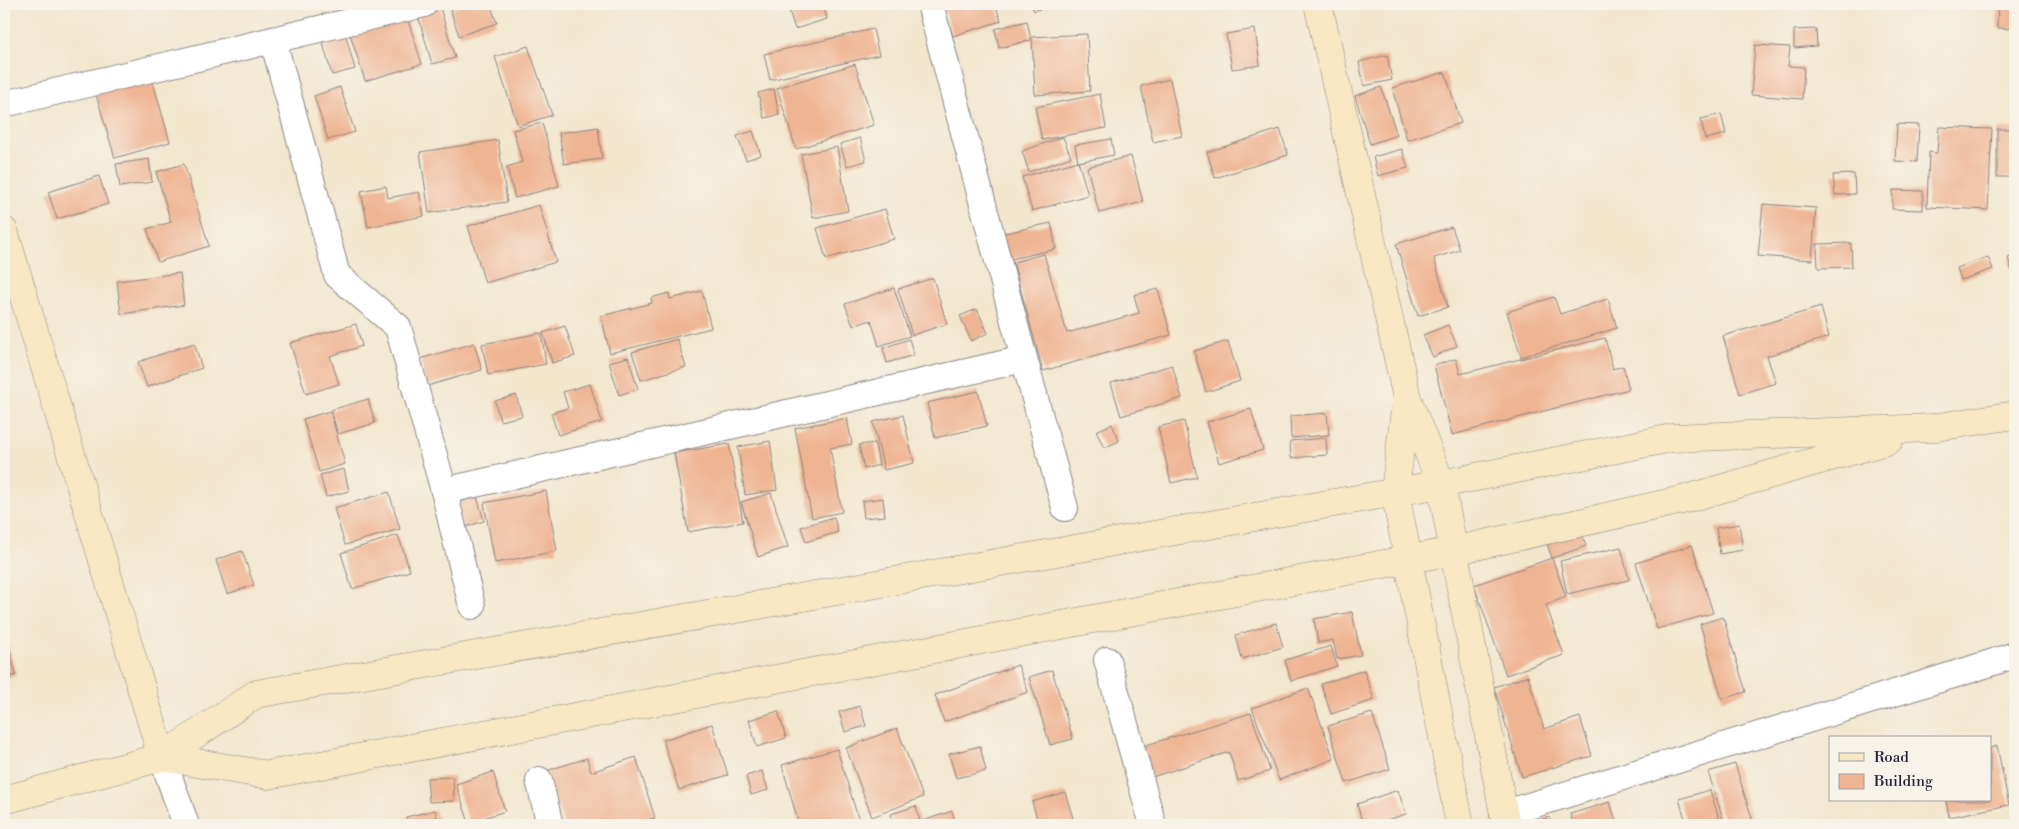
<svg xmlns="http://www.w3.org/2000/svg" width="2019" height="829" font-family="'Libre Bodoni',serif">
	<rect width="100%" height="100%" fill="#f7f3e8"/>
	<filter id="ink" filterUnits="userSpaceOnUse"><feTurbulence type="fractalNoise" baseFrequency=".02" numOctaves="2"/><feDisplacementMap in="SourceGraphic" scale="10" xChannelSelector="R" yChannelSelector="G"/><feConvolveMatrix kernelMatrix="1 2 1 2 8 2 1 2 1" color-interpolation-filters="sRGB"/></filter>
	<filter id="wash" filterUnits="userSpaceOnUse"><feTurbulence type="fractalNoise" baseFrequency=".0096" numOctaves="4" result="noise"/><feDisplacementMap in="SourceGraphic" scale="20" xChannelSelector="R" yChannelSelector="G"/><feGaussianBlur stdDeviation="1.12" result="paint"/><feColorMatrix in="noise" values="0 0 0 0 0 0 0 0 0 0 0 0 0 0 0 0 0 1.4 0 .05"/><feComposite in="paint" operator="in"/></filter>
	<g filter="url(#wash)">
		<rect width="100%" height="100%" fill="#f2e6cd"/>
		<g id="blocks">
			<g fill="#efb492">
				<polygon points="420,4 439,4 455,58 432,64 415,5"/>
				<polygon points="466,4 490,4 497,23 459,36 450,9"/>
				<polygon points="787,4 823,4 827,19 795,29"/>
				<polygon points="958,4 995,4 1001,21 953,36 944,8"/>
				<polygon points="1031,4 1053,4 1034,11"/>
				<polygon points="1998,4 2015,4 2015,29 1997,28"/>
				<polygon points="406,14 422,64 365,81 349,31"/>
				<polygon points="1027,21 1031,40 999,48 995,29"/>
				<polygon points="343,26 355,69 332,75 320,33"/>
				<polygon points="873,29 879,55 770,80 764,54"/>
				<polygon points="1255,29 1260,65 1232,69 1226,34"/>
				<polygon points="1816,29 1817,46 1794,48 1794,30"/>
				<polygon points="1087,34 1090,91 1035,95 1032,37"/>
				<polygon points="1755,45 1790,47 1788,66 1804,67 1802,99 1751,95"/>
				<polygon points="528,46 552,115 518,126 495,57"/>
				<polygon points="1387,55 1392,80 1364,86 1359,62"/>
				<polygon points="855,64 874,125 796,149 777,88"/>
				<polygon points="1445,72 1461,123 1407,140 1392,88"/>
				<polygon points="151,75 170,142 115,158 95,91"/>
				<polygon points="1170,79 1182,136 1153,142 1141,86"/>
				<polygon points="340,87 355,132 328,140 314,96"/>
				<polygon points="1381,87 1397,135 1370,144 1355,96"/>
				<polygon points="774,89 779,115 764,118 758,93"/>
				<polygon points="1100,94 1106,128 1042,140 1035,107"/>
				<polygon points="1721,114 1726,134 1705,139 1701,119"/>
				<polygon points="542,123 559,186 515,198 507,167 522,162 513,130"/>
				<polygon points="1897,124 1919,125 1917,162 1895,161"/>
				<polygon points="598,127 602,159 564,164 559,133"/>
				<polygon points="1939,127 1992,129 1988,210 1927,207 1929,152 1937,153"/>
				<polygon points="1280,129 1288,155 1215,178 1207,152"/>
				<rect x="1997" y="129" width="18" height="48"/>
				<polygon points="753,131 761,155 746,160 737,136"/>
				<polygon points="1063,137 1071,157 1029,172 1022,151"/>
				<polygon points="860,138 866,161 847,166 840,144"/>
				<polygon points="1111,139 1114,155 1078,162 1075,145"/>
				<polygon points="498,140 507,202 429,213 420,152"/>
				<polygon points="837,147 848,211 813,218 801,154"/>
				<polygon points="1402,149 1408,168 1378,176 1373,157"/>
				<polygon points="1131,156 1143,202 1099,213 1087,167"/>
				<polygon points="149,159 152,182 120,187 116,164"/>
				<polygon points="1078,161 1088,195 1032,211 1022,177"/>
				<polygon points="184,164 209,246 158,262 147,229 171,222 156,172"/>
				<polygon points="1854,174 1855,194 1835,195 1833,175"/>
				<polygon points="99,176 108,204 57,219 48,192"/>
				<polygon points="386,186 388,198 419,192 424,216 368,227 361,191"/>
				<polygon points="1893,190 1923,191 1923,210 1892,209"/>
				<polygon points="1763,204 1816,208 1812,260 1758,256"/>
				<polygon points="539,205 556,262 485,283 468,226"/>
				<polygon points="885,209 894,239 826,259 817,228"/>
				<polygon points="1051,223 1056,249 1007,260 1001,234"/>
				<polygon points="1452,227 1460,250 1434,258 1448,307 1418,316 1396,244"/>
				<polygon points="1851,243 1852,267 1818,268 1817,244"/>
				<polygon points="1044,254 1067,333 1139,313 1134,295 1158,289 1171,335 1043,371 1013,262"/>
				<polygon points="2015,256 2015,281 2008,258"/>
				<polygon points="1988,257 1993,269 1961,280 1957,268"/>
				<polygon points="180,273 184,305 121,314 117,281"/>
				<polygon points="933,278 947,324 912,335 898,289"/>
				<polygon points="894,288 910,336 879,346 871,320 853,326 845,304"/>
				<polygon points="702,291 711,328 610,353 601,316 652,303 651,298 669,293 670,299"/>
				<polygon points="1554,297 1560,314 1608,299 1617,328 1521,357 1507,312"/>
				<polygon points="1821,307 1829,337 1767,356 1776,383 1740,394 1723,336"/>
				<polygon points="977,309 988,333 971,341 960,316"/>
				<polygon points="356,324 362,346 330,356 339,384 306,394 290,343"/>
				<polygon points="1448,325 1457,346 1433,357 1423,335"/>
				<polygon points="565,326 575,356 552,363 543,333"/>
				<polygon points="541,333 546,364 488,375 482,344"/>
				<polygon points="1605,338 1613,369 1623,366 1629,389 1452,435 1434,365 1456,359 1460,374"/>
				<polygon points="677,339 686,367 641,380 632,352"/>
				<polygon points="909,339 914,355 887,363 883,348"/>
				<polygon points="1228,341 1240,381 1206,392 1194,351"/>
				<polygon points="194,343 202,368 147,387 138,362"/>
				<polygon points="474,343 482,370 427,386 420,359"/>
				<polygon points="628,357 638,389 619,395 609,362"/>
				<polygon points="1172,365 1182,398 1121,416 1111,383"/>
				<polygon points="590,384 602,422 558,435 551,413 568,408 563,392"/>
				<polygon points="978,391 987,426 935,438 927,403"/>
				<polygon points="516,395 522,416 500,421 495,401"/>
				<polygon points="368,399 375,423 338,434 331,410"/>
				<polygon points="1251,409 1263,450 1219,463 1207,422"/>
				<polygon points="330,411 345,464 319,472 303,419"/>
				<polygon points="1327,413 1329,435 1291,438 1290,416"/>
				<polygon points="903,415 914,463 884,470 873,422"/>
				<polygon points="847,418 852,444 830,448 842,512 812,518 795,428"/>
				<polygon points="1184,421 1197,477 1171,483 1158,427"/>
				<polygon points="1112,424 1119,441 1104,448 1096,431"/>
				<polygon points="1326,438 1327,455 1291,458 1290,441"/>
				<polygon points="770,441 777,490 745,495 738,447"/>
				<polygon points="875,443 879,465 864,469 859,445"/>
				<polygon points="729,444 743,522 688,532 674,453"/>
				<polygon points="344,469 349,491 326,497 320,475"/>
				<polygon points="546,491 557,551 495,563 484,503"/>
				<polygon points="389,492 400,529 345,545 334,508"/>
				<polygon points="771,493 788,547 758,557 741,502"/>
				<polygon points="477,497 484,521 463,528 455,503"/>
				<polygon points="883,498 885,516 864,518 862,501"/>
				<polygon points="834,517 838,532 806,542 801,527"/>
				<polygon points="1739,524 1743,550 1720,554 1716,528"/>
				<polygon points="1579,526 1586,546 1552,558 1566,597 1546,605 1564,655 1506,675 1474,585 1552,558 1545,538"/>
				<polygon points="398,535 410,571 352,589 341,553"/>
				<polygon points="1692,545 1713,613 1657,629 1636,563"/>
				<polygon points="1621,547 1629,580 1567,594 1560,561"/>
				<polygon points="242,551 254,585 227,594 216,560"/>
				<polygon points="1352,612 1361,655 1337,659 1333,640 1318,643 1314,619"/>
				<polygon points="1723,617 1746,692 1722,699 1700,624"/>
				<polygon points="1276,623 1283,647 1242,659 1236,635"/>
				<polygon points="7,639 16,675 4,679 4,640"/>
				<polygon points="1331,646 1337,666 1291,681 1285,660"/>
				<polygon points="1018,665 1028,692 944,722 935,695"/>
				<polygon points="1052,670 1073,739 1050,745 1029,677"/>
				<polygon points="1364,670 1374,700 1331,714 1321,684"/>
				<polygon points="1528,676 1544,729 1580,717 1592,756 1522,777 1494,687"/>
				<polygon points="1308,688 1334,759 1279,780 1252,708"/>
				<polygon points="860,706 866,726 845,732 839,712"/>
				<polygon points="778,711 786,738 757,747 749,720"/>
				<polygon points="1251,713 1270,771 1238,781 1229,752 1140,781 1130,750"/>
				<polygon points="1372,713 1390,769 1346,783 1328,726"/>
				<polygon points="712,724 728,775 679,790 663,740"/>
				<polygon points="897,728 923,797 872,817 846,748"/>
				<polygon points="980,746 986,771 956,778 949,754"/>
				<polygon points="1997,746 2009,805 1949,817 1946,800 1990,800 1990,748"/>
				<polygon points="837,749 859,821 844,825 799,825 782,765"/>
				<polygon points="636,757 655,818 632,825 564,825 546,771 587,758 591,772"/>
				<polygon points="1735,764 1754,825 1725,825 1708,772"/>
				<polygon points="762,771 768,790 751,795 746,776"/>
				<polygon points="493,772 505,811 469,823 456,784"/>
				<polygon points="453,777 454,801 429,802 427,778"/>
				<polygon points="1398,790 1406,814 1371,825 1363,825 1357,804"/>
				<polygon points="1710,790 1721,825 1687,825 1679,799"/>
				<polygon points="1065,792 1075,825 1039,825 1032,802"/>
				<polygon points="1610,802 1617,825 1574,825 1570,814"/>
				<polygon points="916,806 920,822 952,811 956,825 894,825 891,814"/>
				<polygon points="435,810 439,825 409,825 406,817"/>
				<polygon points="1549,817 1552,825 1527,825"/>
			</g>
		</g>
	</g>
	<g filter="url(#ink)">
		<use href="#blocks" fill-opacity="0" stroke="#8a8484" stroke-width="1"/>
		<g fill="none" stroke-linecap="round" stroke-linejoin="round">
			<defs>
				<g id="street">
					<polyline points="930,4 1016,329 1065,508"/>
					<polyline points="273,40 337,275 398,327 444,491 472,606"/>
					<polyline points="4,104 424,4"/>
					<polyline points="444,491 1024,359"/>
					<polyline points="1107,660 1153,825"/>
					<polyline points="162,757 186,825"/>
					<polyline points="539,780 550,825"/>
					<polyline points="1503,814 1969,670 2015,655"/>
				</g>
				<g id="secondary">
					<polyline points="1318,4 1407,398 1441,484 1506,825"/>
					<polyline points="4,231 162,757"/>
					<polyline points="1406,401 1395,492 1460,825"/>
					<polyline points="162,757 268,775 1453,551 1682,500 1889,440"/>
					<polyline points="4,800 162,757 256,694 1441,484 1672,438 1931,428 2015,415"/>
				</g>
			</defs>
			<use href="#street" stroke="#8a8484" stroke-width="28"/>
			<use href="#secondary" stroke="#8a8484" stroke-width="29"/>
			<use href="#street" stroke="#fff" stroke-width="26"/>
			<use href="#secondary" stroke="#f7e8c3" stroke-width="28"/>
		</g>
	</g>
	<rect width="2019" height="829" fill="none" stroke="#f7f3e8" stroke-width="20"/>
	<rect x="1829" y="736" width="162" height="65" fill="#f7f3e8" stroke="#a29fa3"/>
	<rect x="1839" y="753" width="25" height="8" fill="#f7e8c3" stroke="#a29fa3"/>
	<text x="1874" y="762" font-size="15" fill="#22223b">Road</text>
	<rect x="1839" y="774" width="25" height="15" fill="#efb492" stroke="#a29fa3"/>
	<text x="1874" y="786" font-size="15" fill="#22223b">Building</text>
</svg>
